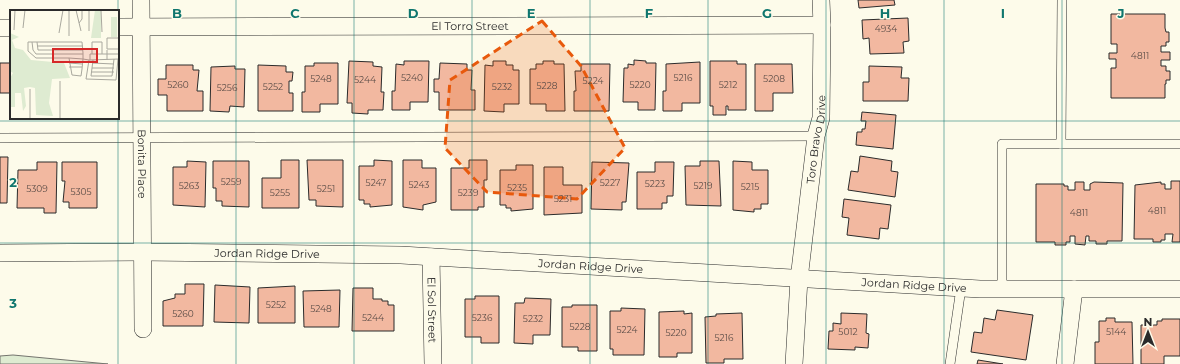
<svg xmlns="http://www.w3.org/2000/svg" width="1180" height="364" font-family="Montserrat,sans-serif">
	<rect width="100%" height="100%" fill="#fdfbea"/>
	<polygon fill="#deebd1" stroke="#74746e" points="13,355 108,364 0,364 0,356"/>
	<g fill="#f2b8a0" stroke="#2b2b2b">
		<polygon points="858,0 894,0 895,5 859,8"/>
		<polygon points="1111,14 1165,14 1165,28 1166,32 1169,32 1169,42 1166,42 1166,46 1161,46 1161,52 1170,52 1170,60 1161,60 1161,66 1166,66 1166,71 1170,71 1170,80 1166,80 1166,84 1165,84 1165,98 1111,98 1111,68 1116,68 1116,59 1109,59 1109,53 1117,53 1117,44 1111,44"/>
		<polygon points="908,18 909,41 903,42 904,53 870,54 869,38 863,39 862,20"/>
		<polygon points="634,60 646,61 646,63 656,63 655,110 638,110 638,102 623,102 624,68 628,68 628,64 634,65"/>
		<polygon points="349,61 373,62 373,66 382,67 381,92 384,92 383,110 368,110 368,114 352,113 352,103 347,103"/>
		<polygon points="404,61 429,61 428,102 410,102 410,110 392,110 392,91 395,91 396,64 404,65"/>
		<polygon points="493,61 506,61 506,65 513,65 513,70 519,70 519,104 504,104 504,112 484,111 485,65 493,66"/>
		<polygon points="543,61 554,61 554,64 564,64 565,111 546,111 546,104 530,104 530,69 536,69 536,64 543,64"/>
		<polygon points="710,61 737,61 737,64 746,64 746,110 728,110 728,106 726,106 726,115 713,115 713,106 710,106"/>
		<polygon points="700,62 700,103 682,103 682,111 663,111 663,91 666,91 666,64"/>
		<rect x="0" y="63" width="11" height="30"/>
		<polygon points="314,63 338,63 338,104 320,104 320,112 302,112 302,92 305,92 305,66 314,66"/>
		<polygon points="440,63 467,64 467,70 472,70 471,90 475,90 475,110 439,110 439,92 434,92 434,79 439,79"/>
		<polygon points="581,64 610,64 609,111 574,111 574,91 576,91 575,71 581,71"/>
		<polygon points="755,64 792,64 793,93 773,93 773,111 755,111"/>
		<polygon points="166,65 193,65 193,70 199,70 197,91 203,91 203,111 167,111 167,95 158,95 158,79 166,79"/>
		<polygon points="258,65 286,66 286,72 293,72 292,81 289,81 289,93 293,93 293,111 258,111"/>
		<polygon points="235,66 235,69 245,69 244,107 230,106 229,112 210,111 211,67"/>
		<polygon points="869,66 902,67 901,78 909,78 908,101 863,101 863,82 869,82"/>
		<polygon points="862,112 896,115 893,149 856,145 857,132 862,132 862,129 865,129 866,121 861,121"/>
		<polygon points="860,156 892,161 891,171 898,172 895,197 848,190 851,171 858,172"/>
		<polygon points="0,157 8,157 7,203 0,203"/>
		<polygon points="281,160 299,160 299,208 262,208 262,178 281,178"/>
		<polygon points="307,160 343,160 343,207 316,206 316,200 309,200"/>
		<polygon points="374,160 392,161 392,205 370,207 370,204 364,204 364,200 359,200 359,166 374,166"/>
		<polygon points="403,160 422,160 422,168 436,168 436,202 423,205 423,210 403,207"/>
		<polygon points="469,160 487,160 487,180 484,180 484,207 478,207 478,210 451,210 451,168 469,168"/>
		<polygon points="187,161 206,162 205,207 173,205 173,167 187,167"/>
		<polygon points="213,161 249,161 249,207 222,206 222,201 216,201 216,188 213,188"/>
		<polygon points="700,161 719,161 721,206 686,205 685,166 700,166"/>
		<polygon points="733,161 752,162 752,170 768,170 768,204 761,204 761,209 754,209 754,212 733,210"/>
		<polygon points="37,162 57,162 56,213 44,213 44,208 17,208 18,170 37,170"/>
		<polygon points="62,162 97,162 97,208 69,208 69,202 63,202 65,181 62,181"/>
		<polygon points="592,162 629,163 626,202 622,202 622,210 591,209"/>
		<polygon points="655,162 674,162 673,196 667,196 667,203 662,203 662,209 637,209 637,172 655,172"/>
		<polygon points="516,165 533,165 533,209 511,211 511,208 506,208 506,205 500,205 500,170 516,170"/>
		<polygon points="544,167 563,167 563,185 582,185 582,213 544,215"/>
		<polygon points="1171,181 1180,181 1180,242 1172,242 1173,234 1165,234 1165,240 1161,240 1161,242 1153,242 1153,239 1134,239 1135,185 1161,182 1161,184 1165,184 1165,189 1171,189"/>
		<polygon points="1075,182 1084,182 1084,190 1090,190 1090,184 1094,182 1123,183 1122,241 1107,241 1107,244 1096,244 1096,241 1089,241 1089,236 1086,236 1085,245 1075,244 1075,236 1070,236 1070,242 1066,242 1066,245 1055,245 1055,242 1036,242 1036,184 1064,184 1064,186 1068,186 1068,190 1075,190"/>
		<polygon points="844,199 891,205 888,229 880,228 879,239 847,235 849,218 842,217"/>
		<polygon points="185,284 204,284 203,326 163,326 163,301 175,298 175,294 185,294"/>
		<polygon points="215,285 250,287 249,323 214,322"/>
		<polygon points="295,286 295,323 258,323 258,288"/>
		<polygon points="353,288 373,288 373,299 382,299 382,301 388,301 388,305 394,305 394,331 352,331"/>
		<polygon points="340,290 339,327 304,327 303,291"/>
		<polygon points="475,296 499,296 499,343 481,343 481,337 465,337 465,299 475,299"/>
		<polygon points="525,298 551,299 550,335 533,335 533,344 514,343 515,303 524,303"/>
		<polygon points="572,305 597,305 597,351 578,351 578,347 562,347 562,307 572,307"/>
		<polygon points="621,308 645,309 644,355 613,355 613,349 610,349 610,311 621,311"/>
		<polygon points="997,310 1033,315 1026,360 971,352 974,332 982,333 984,318 995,320"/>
		<polygon points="684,311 684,314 692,313 692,353 677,353 677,357 659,357 659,312"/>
		<polygon points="742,313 743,359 724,359 724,363 706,363 705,317 716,316 716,314"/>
		<polygon points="841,313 867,314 866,333 869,334 868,348 855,347 855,350 828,349 829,331 833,331 833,323 841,324"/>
		<polygon points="1106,318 1115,318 1115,322 1132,322 1133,364 1095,364 1095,342 1099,342 1099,321 1106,321"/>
		<polygon points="1162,319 1180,319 1180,356 1164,356 1164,364 1141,364 1141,325 1157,325 1157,321 1162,321"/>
		<polygon points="978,360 1003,364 977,364"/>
	</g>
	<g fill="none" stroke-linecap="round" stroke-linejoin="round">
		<defs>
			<g id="lane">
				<polyline points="0,138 816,136"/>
				<polyline points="1061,144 1062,0"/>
				<polyline points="1002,289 1002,144 1180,144"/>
				<polyline points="950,364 961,288"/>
			</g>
			<g id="street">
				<path id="s1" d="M141,0l2,329"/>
				<path id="s2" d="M118,27l704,-2"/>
				<polyline points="0,28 11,28"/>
				<path id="s3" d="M0,253l142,-1 259,3 579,34h200"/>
				<path id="s4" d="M431,257l2,107"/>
				<path id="s5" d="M794,364l5,-85 17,-143 5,-18 1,-93 -1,-25"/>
				<polyline points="1065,364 1074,289"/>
			</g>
		</defs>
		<use href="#lane" stroke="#2b2b2b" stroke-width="10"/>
		<use href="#street" stroke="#2b2b2b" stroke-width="18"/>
		<use href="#lane" stroke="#fdfbea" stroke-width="9"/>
		<use href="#street" stroke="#fdfbea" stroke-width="17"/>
	</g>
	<path fill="#e8590c" fill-opacity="0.2" stroke="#e8590c" stroke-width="3" stroke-dasharray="8 5" stroke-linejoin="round" d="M542,21l39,45 44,82 -48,51 -90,-7 -42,-44 5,-68z"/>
	<path fill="none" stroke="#0f766e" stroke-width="1" stroke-opacity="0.55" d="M118,0v11M236,0v364M354,0v364M472,0v364M590,0v364M708,0v364M826,0v364M944,0v364M1062,0v364M118,11v107M118,118v246M0,121h1180M0,243h1180"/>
	<g text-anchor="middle" stroke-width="3" stroke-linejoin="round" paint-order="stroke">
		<g font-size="9" fill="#5d4e48">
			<text x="886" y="32">4934</text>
			<text x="1140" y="59">4811</text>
			<text x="412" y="81">5240</text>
			<text x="683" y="81">5216</text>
			<text x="321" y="82">5248</text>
			<text x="774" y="82">5208</text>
			<text x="365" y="83">5244</text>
			<text x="593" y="84">5224</text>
			<text x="178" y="88">5260</text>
			<text x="640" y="88">5220</text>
			<text x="728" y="88">5212</text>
			<text x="547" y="89">5228</text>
			<text x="273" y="90">5252</text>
			<text x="502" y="90">5232</text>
			<text x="227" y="91">5256</text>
			<text x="231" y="185">5259</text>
			<text x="376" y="186">5247</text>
			<text x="610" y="186">5227</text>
			<text x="655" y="187">5223</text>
			<text x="419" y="188">5243</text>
			<text x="189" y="189">5263</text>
			<text x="703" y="189">5219</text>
			<text x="750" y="190">5215</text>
			<text x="517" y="191">5235</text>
			<text x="37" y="192">5309</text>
			<text x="326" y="192">5251</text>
			<text x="81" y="195">5305</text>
			<text x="280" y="196">5255</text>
			<text x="468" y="196">5239</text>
			<text x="563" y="202">5231</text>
			<text x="1157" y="214">4811</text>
			<text x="1079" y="216">4811</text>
			<text x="276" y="308">5252</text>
			<text x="321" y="312">5248</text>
			<text x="183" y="317">5260</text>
			<text x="373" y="321">5244</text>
			<text x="482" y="321">5236</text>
			<text x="533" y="322">5232</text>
			<text x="580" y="330">5228</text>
			<text x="627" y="333">5224</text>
			<text x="848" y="335">5012</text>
			<text x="1116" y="335">5144</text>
			<text x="676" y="336">5220</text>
			<text x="724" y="341">5216</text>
		</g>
		<g font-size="11" fill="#2b2b2b" stroke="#fdfbea">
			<text dy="4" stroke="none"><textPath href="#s2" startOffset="352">El Torro Street</textPath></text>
			<text dy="4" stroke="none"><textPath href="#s5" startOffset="226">Toro Bravo Drive</textPath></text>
			<text dy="4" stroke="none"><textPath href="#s1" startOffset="164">Bonita Place</textPath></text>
			<text dy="4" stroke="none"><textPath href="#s3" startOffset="267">Jordan Ridge Drive</textPath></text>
			<text dy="4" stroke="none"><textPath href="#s3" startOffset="591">Jordan Ridge Drive</textPath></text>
			<text dy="4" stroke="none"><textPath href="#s3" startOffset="915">Jordan Ridge Drive</textPath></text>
			<text dy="4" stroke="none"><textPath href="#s4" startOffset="53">El Sol Street</textPath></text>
		</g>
	</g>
	<g transform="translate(10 10)">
		<rect width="109" height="109" fill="#fdfbea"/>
		<path d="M85,0h6v28h-10zM101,7h6v20h-6zM0,23l9,4 -7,3 3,8 8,2 8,10 33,3 6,15 -18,1 -3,24 4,13 -17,-1 -1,-27 -5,-1 -6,1 2,18 -3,5 -2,-18h-6v14h-5v-29l3,-5 -3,-2z" fill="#deebd1"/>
		<path fill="none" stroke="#a9a89e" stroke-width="1" d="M59,0v26M66,0l5,21M91,0l1,22M69,13l3,-4v-9M13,18l2,-18M4,20l1,-20M79,21v-21M49,23l4,-23M109,28h-12v11h12M22,32l1,8 3,4h47M27,32l1,8h45M27,36h46M97,40v4h12M82,44v-12h10v12M59,48l3,17 9,1 1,-7 1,-10v-6l-1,-11h-54v9l8,7h33l14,1 6,1 30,-1M79,50l-3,19 30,1 2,-21M80,50v-6h17v6M83,50l-2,16h21l2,-17M59,53l13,1M82,53l22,1M59,57h13M82,58h22M81,62h23M20,109v-30M50,109v-38"/>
		<path fill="#d62828" fill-opacity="0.15" stroke="#d62828" stroke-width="2" d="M43,39h44v13h-44z"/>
		<rect width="109" height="109" fill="none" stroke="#2b2b2b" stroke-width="2"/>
	</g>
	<g font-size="13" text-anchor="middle" font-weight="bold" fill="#0f766e" stroke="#fdfbea" stroke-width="3" stroke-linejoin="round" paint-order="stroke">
		<text x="177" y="18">B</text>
		<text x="295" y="18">C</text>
		<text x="413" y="18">D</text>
		<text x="531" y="18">E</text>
		<text x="649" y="18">F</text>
		<text x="767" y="18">G</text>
		<text x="885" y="18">H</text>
		<text x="1003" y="18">I</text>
		<text x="1121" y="18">J</text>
		<text x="13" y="187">2</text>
		<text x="13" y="308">3</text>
	</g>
	<g transform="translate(1148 332)" stroke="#fdfbea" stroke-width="3" paint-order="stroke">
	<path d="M0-3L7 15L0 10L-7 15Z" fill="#2b2b2b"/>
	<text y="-6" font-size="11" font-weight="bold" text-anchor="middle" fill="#2b2b2b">N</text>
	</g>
</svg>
